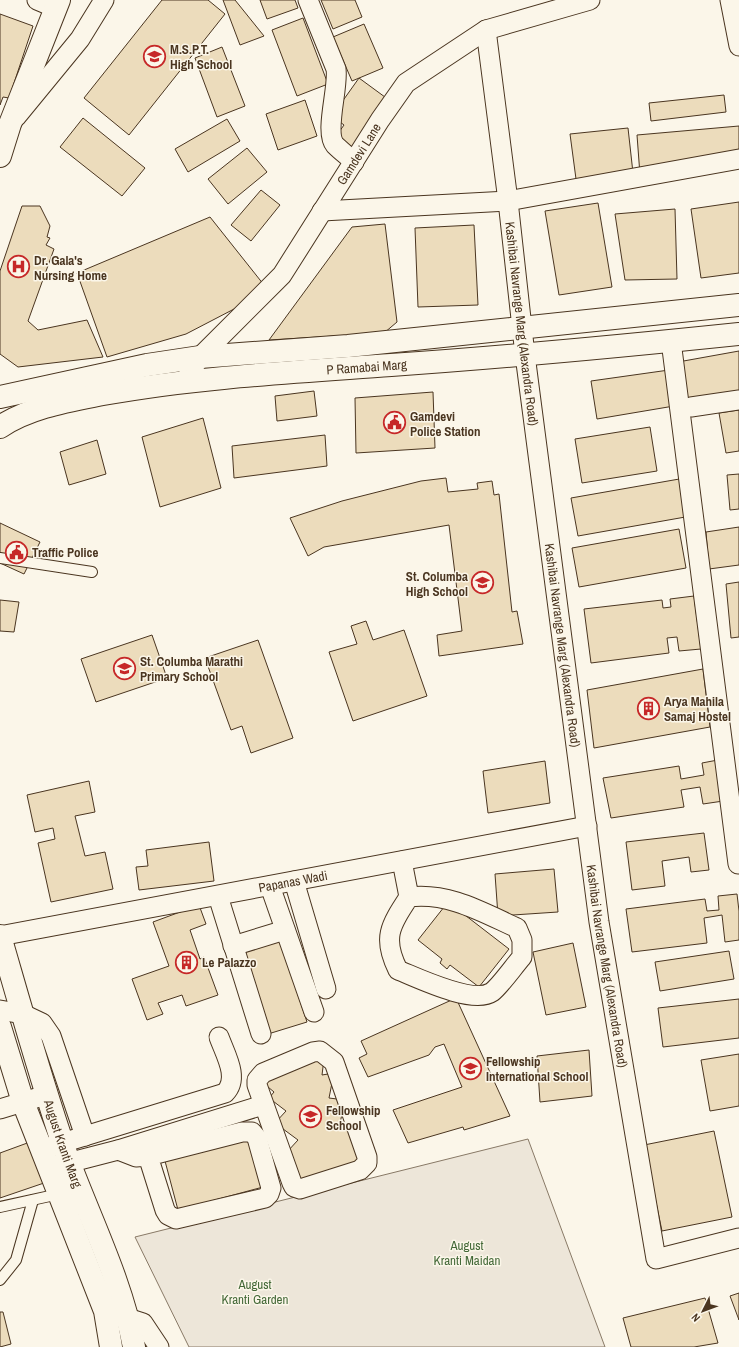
<svg xmlns="http://www.w3.org/2000/svg" width="739" height="1347" font-family="'Archivo Narrow',sans-serif">
	<rect width="100%" height="100%" fill="#fbf6e9"/>
	<polygon fill="#ede6d9" stroke="#887966" points="528,1139 605,1347 189,1347 135,1237"/>
	<g fill="#ecdcbc" stroke="#4a3520">
		<polygon points="162,0 208,0 225,14 129,135 84,98"/>
		<polygon points="223,0 235,0 264,36 240,45"/>
		<polygon points="260,0 295,0 298,8 267,19"/>
		<polygon points="321,0 355,0 362,17 333,29"/>
		<polygon points="0,14 33,26 9,98 3,97 0,105"/>
		<polygon points="303,18 328,84 297,96 272,30"/>
		<polygon points="364,24 383,68 352,81 333,37"/>
		<polygon points="222,47 245,106 217,117 195,58"/>
		<polygon points="359,78 389,100 352,152 334,139 344,125 332,116"/>
		<polygon points="724,95 726,112 651,121 649,103"/>
		<polygon points="305,100 317,136 278,150 266,114"/>
		<polygon points="83,118 145,168 122,196 60,147"/>
		<polygon points="227,119 240,141 188,172 175,149"/>
		<polygon points="739,126 739,158 640,175 637,135"/>
		<polygon points="628,128 633,173 576,179 570,134"/>
		<polygon points="247,148 267,172 228,204 208,179"/>
		<polygon points="261,190 280,205 251,241 231,225"/>
		<polygon points="739,202 739,273 701,278 691,209"/>
		<polygon points="598,203 612,287 559,295 545,211"/>
		<polygon points="22,206 40,206 50,226 47,237 50,238 46,245 54,249 28,321 38,330 87,320 103,357 18,367 0,354 0,271"/>
		<polygon points="675,209 677,279 625,280 615,214"/>
		<polygon points="210,217 264,285 236,308 186,334 107,357 77,273"/>
		<polygon points="385,224 397,322 384,333 269,340 352,227"/>
		<polygon points="474,225 478,305 418,307 415,228"/>
		<polygon points="739,351 739,394 686,404 678,362"/>
		<polygon points="669,370 674,406 597,419 591,381"/>
		<polygon points="314,391 317,416 277,421 275,396"/>
		<polygon points="433,392 435,448 356,453 355,398"/>
		<polygon points="739,410 739,451 726,453 719,413"/>
		<polygon points="203,418 221,488 160,507 142,437"/>
		<polygon points="650,427 657,471 582,483 575,439"/>
		<polygon points="325,435 327,466 234,478 232,446"/>
		<polygon points="97,440 106,474 69,485 60,452"/>
		<polygon points="739,474 739,509 730,510 727,475"/>
		<polygon points="446,478 448,492 478,489 477,483 492,481 494,495 499,494 512,612 517,611 523,644 439,656 437,635 462,631 449,525 324,547 308,556 290,518 342,501 421,481"/>
		<polygon points="685,478 691,516 578,536 571,498"/>
		<polygon points="0,523 40,542 24,574 0,563"/>
		<polygon points="739,527 739,565 709,569 706,532"/>
		<polygon points="679,529 686,568 579,587 572,548"/>
		<polygon points="739,582 739,637 731,638 726,584"/>
		<polygon points="694,596 701,649 679,651 677,637 667,638 669,653 591,663 584,609 662,600 663,608 671,607 670,599"/>
		<polygon points="0,600 19,602 14,632 0,631"/>
		<polygon points="366,621 373,640 404,630 427,696 353,721 329,652 357,644 351,626"/>
		<polygon points="152,635 167,678 96,702 81,659"/>
		<polygon points="258,640 293,738 251,753 242,726 231,730 205,658"/>
		<polygon points="703,669 710,727 594,748 587,690"/>
		<polygon points="723,759 730,800 703,804 700,787 681,790 684,807 611,818 603,778 679,766 681,779 704,775 702,763"/>
		<polygon points="545,761 550,803 488,813 483,771"/>
		<polygon points="89,781 95,812 75,816 85,856 105,852 113,889 51,902 38,843 55,839 53,828 35,832 27,795"/>
		<polygon points="704,833 709,870 691,872 689,857 662,861 665,886 632,890 626,842"/>
		<polygon points="209,842 214,881 139,890 136,867 148,866 146,850"/>
		<polygon points="554,869 558,912 498,916 495,874"/>
		<polygon points="737,894 739,911 739,940 725,942 722,915 704,918 707,943 632,952 626,909 705,899 707,911 719,910 718,896"/>
		<polygon points="448,902 509,949 479,987 450,965 447,969 440,963 442,959 418,940"/>
		<polygon points="199,905 206,924 190,930 200,959 204,957 218,995 186,1006 182,995 158,1003 163,1014 147,1020 132,979 169,966 153,922"/>
		<polygon points="280,940 307,1022 268,1034 241,952"/>
		<polygon points="573,943 586,1007 546,1015 533,952"/>
		<polygon points="729,951 734,979 660,991 655,962"/>
		<polygon points="456,998 510,1116 464,1130 463,1127 408,1143 393,1110 462,1087 444,1044 435,1047 429,1055 368,1077 359,1058 367,1054 361,1041"/>
		<polygon points="739,999 739,1038 663,1047 658,1008"/>
		<polygon points="589,1050 592,1096 540,1102 537,1056"/>
		<polygon points="739,1054 739,1106 710,1111 701,1060"/>
		<polygon points="312,1057 324,1059 322,1075 334,1073 329,1098 345,1100 339,1128 351,1129 361,1162 297,1183 287,1152 298,1140 275,1123 286,1111 269,1098 274,1092 262,1082"/>
		<polygon points="714,1131 732,1217 662,1231 644,1145"/>
		<polygon points="249,1138 263,1187 178,1210 165,1161"/>
		<polygon points="30,1142 44,1183 0,1198 0,1153"/>
		<polygon points="739,1293 739,1320 730,1296"/>
		<polygon points="705,1298 718,1343 694,1347 631,1347 623,1318"/>
		<polygon points="0,1312 3,1312 11,1344 0,1347"/>
	</g>
	<g fill="none" stroke-linecap="round" stroke-linejoin="round">
		<defs>
			<g id="lane">
				<polyline points="0,558 92,572"/>
				<polyline points="0,1207 59,1194"/>
				<polyline points="0,1280 16,1260 33,1200"/>
			</g>
			<g id="street">
				<polyline points="37,0 56,8"/>
				<path d="M308,0l28,69c3,18 -12,63 -1,76 6,6 13,11 19,17"/>
				<polyline points="730,0 739,46"/>
				<path id="s1" d="M486,30l22,171 17,154 74,567 57,337 83,-21"/>
				<polyline points="16,117 80,39 104,0"/>
				<polyline points="322,211 508,201 739,159"/>
				<polyline points="671,341 738,864"/>
				<path id="s2" d="M184,382l16,-25 82,-82 98,-155 26,-37 80,-53 104,-30"/>
				<polyline points="691,407 739,400"/>
				<path d="M402,861l7,36c-19,29 -27,41 -11,73 20,8 75,35 94,22 8,-6 22,-26 30,-35v-17l-5,-12c-35,-16 -69,-36 -108,-31"/>
				<polyline points="294,881 326,989"/>
				<polyline points="270,886 314,1012"/>
				<polyline points="218,896 261,1034"/>
				<path id="s3" d="M0,936l587,-110"/>
				<polyline points="233,946 285,930"/>
				<polyline points="0,1010 23,1014 42,1023 51,1036 85,1136"/>
				<polygon points="320,1051 334,1062 367,1157 367,1163 360,1170 300,1189 294,1187 292,1183 257,1085 257,1080 263,1073 313,1052"/>
				<polyline points="0,1109 46,1095"/>
				<path d="M49,1147l176,-54c15,-15 0,-39 -6,-56"/>
				<polyline points="118,1150 263,1105"/>
				<polyline points="56,1166 118,1150 136,1157 148,1156 242,1132 252,1132 257,1138 271,1188 269,1194 265,1198 176,1219 168,1215 165,1210 148,1156"/>
				<polyline points="115,1314 143,1323 159,1347"/>
			</g>
			<g id="secondary">
				<polyline points="0,156 10,124 59,0"/>
				<polyline points="0,397 147,365 200,357 348,346 739,305"/>
				<path id="s4" d="M0,427c30,-20 68,-26 103,-33 95,-17 192,-22 288,-29 116,-8 232,-19 348,-31"/>
				<path id="s5" d="M0,936c22,76 43,152 69,226 23,61 53,121 65,185"/>
				<polyline points="0,1027 23,1102 105,1311 111,1347"/>
			</g>
		</defs>
		<use href="#lane" stroke="#4a3520" stroke-width="12"/>
		<use href="#street" stroke="#4a3520" stroke-width="21"/>
		<use href="#secondary" stroke="#4a3520" stroke-width="24"/>
		<use href="#lane" stroke="#fbf6e9" stroke-width="10"/>
		<use href="#street" stroke="#fbf6e9" stroke-width="19"/>
		<use href="#secondary" stroke="#fbf6e9" stroke-width="22"/>
	</g>
	<defs>
		<symbol id="school-ring" viewBox="-11 -11 22 22"><circle r="9.5" fill="#fbf6e9" stroke="#c62828" stroke-width="1.5"/><path d="M0-5L7-2L0 1L-7-2ZM-4 1L0 2.5L4 1V4Q0 6-4 4Z" fill="#c62828"/></symbol>
		<symbol id="hospital-ring" viewBox="-11 -11 22 22"><circle r="9.5" fill="#fbf6e9" stroke="#c62828" stroke-width="1.5"/><path d="M-5-5h3v3.5h4V-5h3V5h-3V1.5h-4V5h-3Z" fill="#c62828"/></symbol>
		<symbol id="civic-ring" viewBox="-11 -11 22 22"><circle r="9.5" fill="#fbf6e9" stroke="#c62828" stroke-width="1.5"/><path d="M-.6-6.5H3V-4.5H.6V-3L4-1V1h2V6H-6V1h2V-1L-.6-3ZM-1.2 2.5V6h2.4V2.5Z" fill="#c62828"/></symbol>
		<symbol id="building-ring" viewBox="-11 -11 22 22"><circle r="9.5" fill="#fbf6e9" stroke="#c62828" stroke-width="1.5"/><path d="M-4-6H4V6H1V3H-1V6H-4ZM-2.5-4.3h1.7v1.8h-1.7ZM.8-4.3h1.7v1.8H.8ZM-2.5-1h1.7V.8h-1.7ZM.8-1h1.7V.8H.8Z" fill="#c62828"/></symbol>
	</defs>
	<g fill-rule="evenodd">
		<use href="#school-ring" x="142" y="44" width="25" height="25"/>
		<use href="#hospital-ring" x="6" y="254" width="25" height="25"/>
		<use href="#civic-ring" x="382" y="410" width="25" height="25"/>
		<use href="#civic-ring" x="4" y="540" width="25" height="25"/>
		<use href="#school-ring" x="470" y="570" width="25" height="25"/>
		<use href="#school-ring" x="112" y="656" width="25" height="25"/>
		<use href="#building-ring" x="636" y="696" width="25" height="25"/>
		<use href="#building-ring" x="174" y="950" width="25" height="25"/>
		<use href="#school-ring" x="458" y="1056" width="25" height="25"/>
		<use href="#school-ring" x="298" y="1104" width="25" height="25"/>
	</g>
	<g text-anchor="middle" stroke-width="3" stroke-linejoin="round" paint-order="stroke">
		<g font-size="13" font-weight="bold" fill="#4a3520" stroke="#fbf6e9" text-anchor="start">
			<text x="170" y="54">M.S.P.T.<tspan x="170" dy="15">High School</tspan></text>
			<text x="34" y="265">Dr. Gala's<tspan x="34" dy="15">Nursing Home</tspan></text>
			<text x="410" y="421">Gamdevi<tspan x="410" dy="15">Police Station</tspan></text>
			<text x="32" y="557">Traffic Police</text>
			<text x="468" y="581" text-anchor="end">St. Columba<tspan x="468" dy="15">High School</tspan></text>
			<text x="140" y="666">St. Columba Marathi<tspan x="140" dy="15">Primary School</tspan></text>
			<text x="664" y="706">Arya Mahila<tspan x="664" dy="15">Samaj Hostel</tspan></text>
			<text x="202" y="967">Le Palazzo</text>
			<text x="486" y="1066">Fellowship<tspan x="486" dy="15">International School</tspan></text>
			<text x="326" y="1115">Fellowship<tspan x="326" dy="15">School</tspan></text>
		</g>
		<g font-size="13" fill="#4a3520" stroke="#fbf6e9">
			<text dy="5" stroke="none"><textPath href="#s2" startOffset="289">Gamdevi Lane</textPath></text>
			<text dy="5" stroke="none"><textPath href="#s1" startOffset="296">Kashibai Navrange Marg (Alexandra Road)</textPath></text>
			<text dy="5" stroke="none"><textPath href="#s4" startOffset="374">P Ramabai Marg</textPath></text>
			<text dy="5" stroke="none"><textPath href="#s1" startOffset="620">Kashibai Navrange Marg (Alexandra Road)</textPath></text>
			<text dy="5" stroke="none"><textPath href="#s3" startOffset="298">Papanas Wadi</textPath></text>
			<text dy="5" stroke="none"><textPath href="#s1" startOffset="944">Kashibai Navrange Marg (Alexandra Road)</textPath></text>
			<text dy="5" stroke="none"><textPath href="#s5" startOffset="217">August Kranti Marg</textPath></text>
		</g>
		<g font-size="13" fill="#436837" stroke="#fbf6e9">
			<text x="467" y="1250">August<tspan x="467" dy="15">Kranti Maidan</tspan></text>
			<text x="255" y="1289">August<tspan x="255" dy="15">Kranti Garden</tspan></text>
		</g>
	</g>
	<g transform="translate(703 1311) rotate(228)" stroke="#fbf6e9" stroke-width="3" paint-order="stroke">
	<path d="M0-3L7 15L0 10L-7 15Z" fill="#4a3520"/>
	<text y="-6" font-size="11" font-weight="bold" text-anchor="middle" fill="#4a3520">N</text>
	</g>
</svg>
